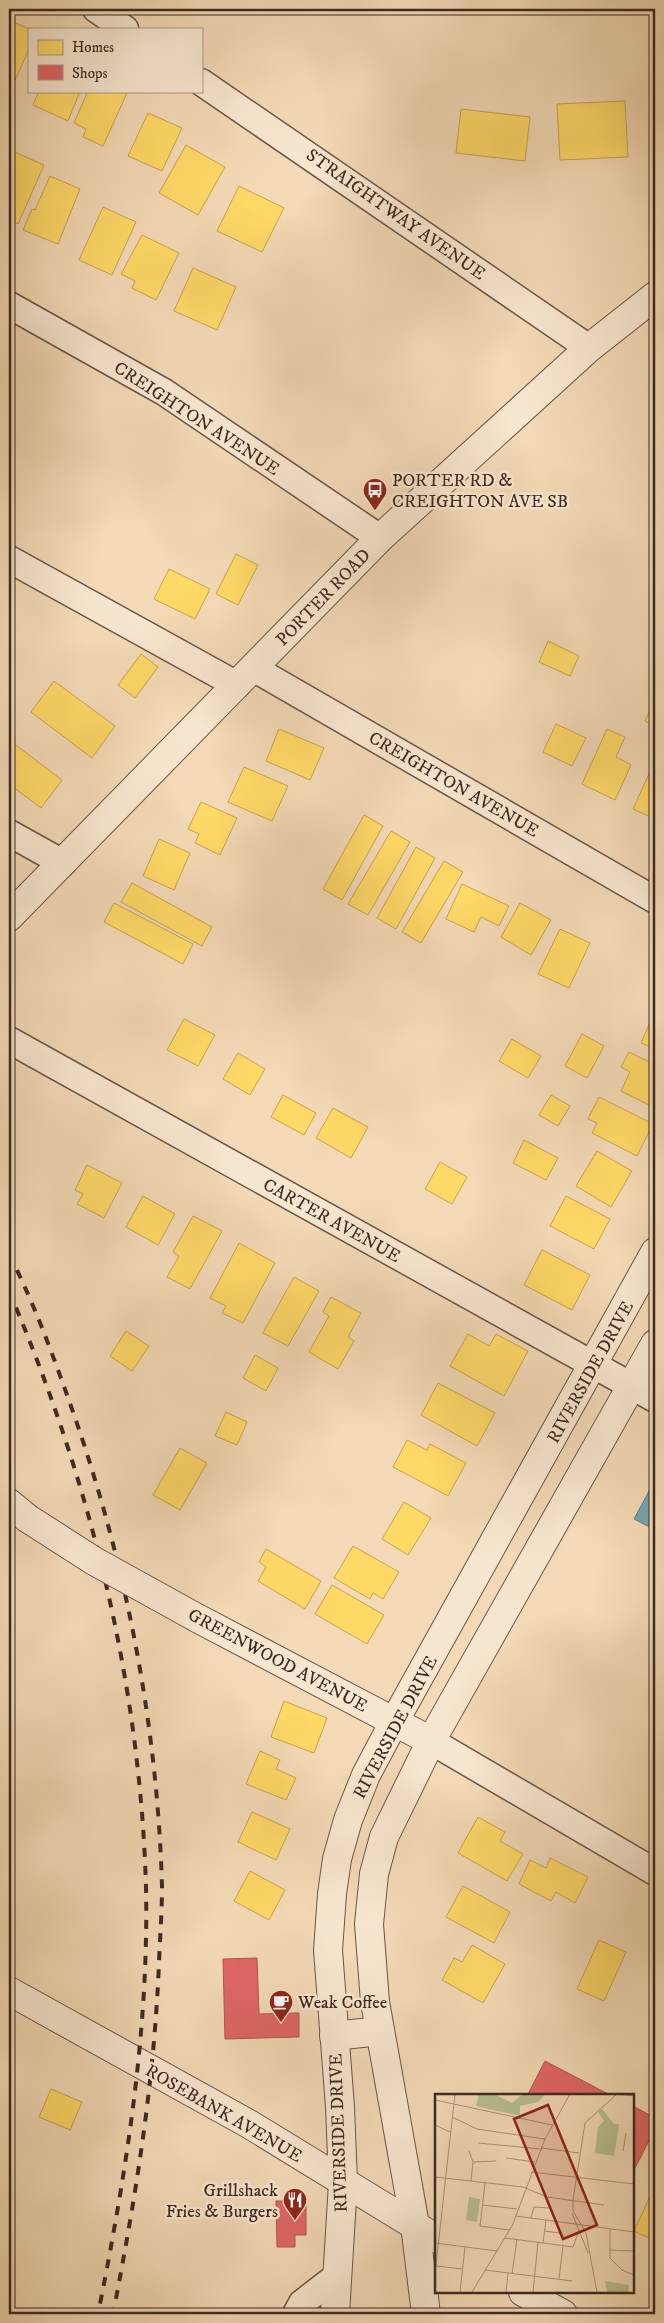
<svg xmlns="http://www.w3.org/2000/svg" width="664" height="2323" font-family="'IM FELL DW Pica',serif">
	<rect width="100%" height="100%" fill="#f3d9b5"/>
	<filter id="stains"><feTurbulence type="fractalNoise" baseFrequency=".004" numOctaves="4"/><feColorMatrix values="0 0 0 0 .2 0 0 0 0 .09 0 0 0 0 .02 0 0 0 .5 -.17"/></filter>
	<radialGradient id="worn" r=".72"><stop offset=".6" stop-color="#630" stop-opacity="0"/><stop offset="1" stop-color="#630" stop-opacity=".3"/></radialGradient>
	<g fill="#ffd966" stroke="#c5a452">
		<polygon points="9,20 29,29 29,49 13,85 9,83"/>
		<polygon points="655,89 655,112 651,90"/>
		<polygon points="39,91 80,91 68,121 33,105"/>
		<polygon points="88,91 122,91 127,93 103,146 83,137 86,129 74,123"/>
		<polygon points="625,101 628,157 560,160 557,104"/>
		<polygon points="461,109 530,117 525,161 456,153"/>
		<polygon points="148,113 182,128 162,171 128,156"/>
		<polygon points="186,145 225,167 198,215 159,193"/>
		<polygon points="10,150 44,165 18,224 9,220"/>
		<polygon points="50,176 80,189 58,244 23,230 32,209 35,210"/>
		<polygon points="239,186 284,208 262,252 217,231"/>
		<polygon points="103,207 136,222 112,275 79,260"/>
		<polygon points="142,235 179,253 156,300 132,288 135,281 121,274"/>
		<polygon points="193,268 236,287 217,330 174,311"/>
		<polygon points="236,554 258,565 238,605 216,594"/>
		<polygon points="169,569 210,589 195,619 154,599"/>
		<polygon points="548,641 579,656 570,676 539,662"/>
		<polygon points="141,654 158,667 135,698 118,685"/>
		<polygon points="54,681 115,726 92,758 31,712"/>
		<polygon points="655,699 655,726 645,721"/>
		<polygon points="556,724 586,738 572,766 543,752"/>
		<polygon points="279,729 324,748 310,780 266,761"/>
		<polygon points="607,729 625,737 616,757 631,765 615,800 582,784"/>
		<polygon points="9,740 62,780 41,808 9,784"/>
		<polygon points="653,765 655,766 655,819 633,809"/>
		<polygon points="244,767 288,786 272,821 228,802"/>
		<polygon points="201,802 237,818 220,855 195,843 199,834 188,829"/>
		<polygon points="364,815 383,826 342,900 323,889"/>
		<polygon points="391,831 410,842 368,915 348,904"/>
		<polygon points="159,839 190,853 174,890 143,876"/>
		<polygon points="416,847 435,858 396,929 377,918"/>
		<polygon points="444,861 463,872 421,943 402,932"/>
		<polygon points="132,883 212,927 202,946 121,902"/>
		<polygon points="462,884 509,906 499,926 481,917 474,932 446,919"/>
		<polygon points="114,903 193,944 183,964 104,922"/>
		<polygon points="520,903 551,920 531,955 501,937"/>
		<polygon points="560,929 590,943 569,988 538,974"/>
		<polygon points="652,1018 655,1020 655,1049 641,1043"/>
		<polygon points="184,1019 215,1035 198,1066 167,1050"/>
		<polygon points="582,1034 604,1046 587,1078 565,1066"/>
		<polygon points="512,1039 541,1056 528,1078 499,1061"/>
		<polygon points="629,1052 655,1065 655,1108 621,1091 630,1072 621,1067"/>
		<polygon points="238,1053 265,1069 250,1095 223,1079"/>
		<polygon points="283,1095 316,1113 304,1135 271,1117"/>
		<polygon points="551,1095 570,1106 558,1126 539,1115"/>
		<polygon points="599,1097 653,1124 637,1156 592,1133 597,1123 588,1119"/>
		<polygon points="333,1108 368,1127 351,1158 316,1138"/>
		<polygon points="524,1140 558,1158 546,1180 513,1163"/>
		<polygon points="597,1151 632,1171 611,1207 576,1186"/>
		<polygon points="440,1162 467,1177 452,1204 425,1189"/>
		<polygon points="87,1165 122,1183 104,1218 77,1204 83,1194 75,1190"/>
		<polygon points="143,1196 175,1214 158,1245 126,1227"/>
		<polygon points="566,1196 610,1219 594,1249 550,1226"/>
		<polygon points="193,1216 222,1231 190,1289 167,1277 179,1256 173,1252"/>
		<polygon points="239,1243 275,1263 243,1323 222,1313 226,1306 210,1298"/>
		<polygon points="542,1250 590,1275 572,1310 524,1285"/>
		<polygon points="294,1277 319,1291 288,1346 263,1333"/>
		<polygon points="331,1297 361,1313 348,1337 354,1341 338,1369 309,1352 329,1316 323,1312"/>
		<polygon points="126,1331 149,1346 132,1371 110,1356"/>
		<polygon points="468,1334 489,1346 496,1334 528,1351 504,1396 450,1366"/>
		<polygon points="255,1355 278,1368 266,1391 243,1378"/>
		<polygon points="438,1383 495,1413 477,1446 421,1415"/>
		<polygon points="226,1412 247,1422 237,1445 215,1436"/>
		<polygon points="407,1440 427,1450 430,1444 466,1463 448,1496 393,1467"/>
		<polygon points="180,1448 207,1463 180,1510 153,1495"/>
		<polygon points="404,1502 431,1518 408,1555 382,1539"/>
		<polygon points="353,1546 399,1572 383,1599 373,1593 370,1599 334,1578"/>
		<polygon points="266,1549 321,1581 305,1609 258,1581 266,1567 259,1562"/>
		<polygon points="332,1585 384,1615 367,1644 315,1614"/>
		<polygon points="284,1701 327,1718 314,1753 271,1737"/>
		<polygon points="260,1751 280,1760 276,1769 296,1778 286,1800 246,1784"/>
		<polygon points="252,1812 290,1829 276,1860 238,1842"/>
		<polygon points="478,1817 505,1832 500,1841 523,1854 507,1881 458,1853"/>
		<polygon points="550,1858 588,1877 575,1903 556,1892 551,1901 519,1884 530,1860 546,1868"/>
		<polygon points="250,1871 285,1890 269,1920 234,1901"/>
		<polygon points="463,1886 510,1912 494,1943 446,1917"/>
		<polygon points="599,1940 626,1952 604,2001 577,1989"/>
		<polygon points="472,1945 505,1964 483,2003 442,1980 454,1958 462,1962"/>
		<polygon points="51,2089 82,2102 70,2130 39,2117"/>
		<polygon points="653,2190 655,2191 655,2241 634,2231"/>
	</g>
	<g fill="#e06666" stroke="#af5452">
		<polygon points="257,1958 259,2014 299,2013 299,2037 225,2039 223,1959"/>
		<polygon points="545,2061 612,2096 527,2096"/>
		<polygon points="633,2106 655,2118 655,2129 633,2172"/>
		<polygon points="276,2201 306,2201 306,2235 295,2235 295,2247 277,2247"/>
	</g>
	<polygon fill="#76a5af" stroke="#658085" points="655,1480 655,1530 634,1519"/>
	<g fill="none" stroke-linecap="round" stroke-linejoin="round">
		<defs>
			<g id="minor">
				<polyline points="96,9 125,29"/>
				<polyline points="201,82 589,348"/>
				<polyline points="9,305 164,392 380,538"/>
				<polyline points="9,559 237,685"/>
				<polyline points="253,668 655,900"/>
				<polyline points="9,833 63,863"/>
				<polyline points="9,1040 655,1399"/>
				<polyline points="431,1741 655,1872"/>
				<polyline points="296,2314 302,2303 337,2276"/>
			</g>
			<g id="tertiary">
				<polyline points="9,917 380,538 589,348 655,296"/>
				<polyline points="9,1503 27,1518"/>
				<polyline points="197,1618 431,1741"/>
				<polyline points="9,1991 249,2124 437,2239"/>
				<polyline points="334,2036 380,2031"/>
				<polyline points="523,2292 563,2314"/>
				<polyline points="335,2314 343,2183 340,2107 328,1950 332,1894 337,1859 348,1820 366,1775 394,1722 655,1252"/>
				<polyline points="426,2314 415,2225 375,2002 369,1924 374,1874 384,1837 431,1741 655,1344"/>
			</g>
		</defs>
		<use href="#minor" stroke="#6a5547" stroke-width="29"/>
		<use href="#tertiary" stroke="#6a5547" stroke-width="30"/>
		<use href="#minor" stroke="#f7e6cf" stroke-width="26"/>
		<use href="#tertiary" stroke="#f7e6cf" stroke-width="28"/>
		<g stroke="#3d2922" stroke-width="4" stroke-dasharray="9 9" stroke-linecap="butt">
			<path d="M9,1254c23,45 41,93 58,141 57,158 90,323 95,491 0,26 -2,51 -3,77 -5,121 -23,232 -46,351"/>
			<path d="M9,1291c81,189 131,390 137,596 3,144 -20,287 -48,427"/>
		</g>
		<defs>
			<polyline id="tertiary-bridge" points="27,1518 94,1561 197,1618"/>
		</defs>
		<use href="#tertiary-bridge" stroke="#6a5547" stroke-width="30" stroke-linecap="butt"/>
		<use href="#tertiary-bridge" stroke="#f7e6cf" stroke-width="28"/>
	</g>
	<defs>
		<symbol id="bus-pin" viewBox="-11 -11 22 30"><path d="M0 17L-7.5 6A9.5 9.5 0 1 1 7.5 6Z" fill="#8f2418" stroke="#f7e6cf"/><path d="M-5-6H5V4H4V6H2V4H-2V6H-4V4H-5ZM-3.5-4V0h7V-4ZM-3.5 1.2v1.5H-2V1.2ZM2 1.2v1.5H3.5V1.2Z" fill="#fff"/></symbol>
		<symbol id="cafe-pin" viewBox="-11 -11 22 30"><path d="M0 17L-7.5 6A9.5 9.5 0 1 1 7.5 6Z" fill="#8f2418" stroke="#f7e6cf"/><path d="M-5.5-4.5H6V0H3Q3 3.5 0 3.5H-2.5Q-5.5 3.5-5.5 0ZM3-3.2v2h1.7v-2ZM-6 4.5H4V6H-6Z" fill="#fff"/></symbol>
		<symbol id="restaurant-pin" viewBox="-11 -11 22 30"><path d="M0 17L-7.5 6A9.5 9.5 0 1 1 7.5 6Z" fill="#8f2418" stroke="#f7e6cf"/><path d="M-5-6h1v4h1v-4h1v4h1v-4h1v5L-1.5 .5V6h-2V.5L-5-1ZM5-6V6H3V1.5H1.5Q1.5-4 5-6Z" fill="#fff"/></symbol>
	</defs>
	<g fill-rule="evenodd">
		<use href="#bus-pin" x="361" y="476" width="28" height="38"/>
		<use href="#cafe-pin" x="267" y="1988" width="28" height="38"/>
		<use href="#restaurant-pin" x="281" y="2186" width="28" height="38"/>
	</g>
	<g text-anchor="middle" stroke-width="5" stroke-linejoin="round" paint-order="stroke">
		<g font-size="18" fill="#3d2922" stroke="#f7e6cf">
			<text transform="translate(396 214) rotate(35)" y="6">STRAIGHTWAY AVENUE</text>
			<text transform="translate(197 418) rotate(33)" y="6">CREIGHTON AVENUE</text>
			<text transform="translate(323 597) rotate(-46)" y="6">PORTER ROAD</text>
			<text transform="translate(454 784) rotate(30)" y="6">CREIGHTON AVENUE</text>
			<text transform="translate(332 1220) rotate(29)" y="6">CARTER AVENUE</text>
			<text transform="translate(590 1372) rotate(-61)" y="6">RIVERSIDE DRIVE</text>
			<text transform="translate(278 1660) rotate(28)" y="6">GREENWOOD AVENUE</text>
			<text transform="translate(395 1727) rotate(-62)" y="6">RIVERSIDE DRIVE</text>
			<text transform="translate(224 2113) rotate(30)" y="6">ROSEBANK AVENUE</text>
			<text transform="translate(338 2133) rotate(-92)" y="6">RIVERSIDE DRIVE</text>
		</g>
		<g font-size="18" fill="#3d2922" stroke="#f7e6cf" text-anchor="start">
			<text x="392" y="486">PORTER RD &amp;<tspan x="392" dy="21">CREIGHTON AVE SB</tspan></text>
			<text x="298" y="2008">Weak Coffee</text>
			<text x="278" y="2196" text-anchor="end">Grillshack<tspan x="278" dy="21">Fries &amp; Burgers</tspan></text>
		</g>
	</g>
	<g transform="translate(435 2094)">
		<rect width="199" height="199" fill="#f3d9b5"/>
		<path d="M44,0h15l18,9 11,-9h23l-8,8 -18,4v10l-44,-10zM167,15l12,15h5l-5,32 -19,-3 3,-26 6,-6 -6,-9zM34,103l11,2 -3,23 -11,-2zM170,187l24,4 -1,7h-21z" fill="#b6c091"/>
		<path fill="none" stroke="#aa937a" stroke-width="1" d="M181,0l18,2M0,6l117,25M17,23l25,12 68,10M0,31l15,7M43,49l63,6M106,54l38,5M34,57l4,11 -2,19M188,57l3,-18M71,64l29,4M38,68l23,-1M96,78l103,12M0,83l88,10 24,10 57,8M50,89l-5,43 29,4M47,111l35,4M137,119l16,40M81,122l118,16M96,124l3,-11 15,1M175,135v29l12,12 12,5M109,137l16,2M70,144l68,9 6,-17M0,149l62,8M108,149l3,-23M174,156l25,1M1,172l27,3M50,176l87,11M0,180l20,-180M77,180l5,-35M124,185l4,-33M25,198l5,-45M37,198l40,-66 33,-87 25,-45M71,198l2,-19M98,198l5,-50M162,198l-11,-59 -13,-22v-11l12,-77 32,-29"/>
		<path fill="#8f2418" fill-opacity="0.15" stroke="#8f2418" stroke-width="2.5" d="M113,11l49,120 -34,14 -49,-120z"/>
		<rect width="199" height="199" fill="none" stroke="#3d2922" stroke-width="2.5"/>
	</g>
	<rect width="664" height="2323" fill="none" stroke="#f3d9b5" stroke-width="30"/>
	<rect x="10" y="10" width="644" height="2303" fill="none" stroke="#3d2922" stroke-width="2.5"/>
	<rect x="15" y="15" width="634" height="2293" fill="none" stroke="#3d2922"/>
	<rect x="28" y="28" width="175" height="65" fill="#f7e6cf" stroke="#ad9a8a"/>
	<rect x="38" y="40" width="25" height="15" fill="#ffd966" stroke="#ad9a8a"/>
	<text x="72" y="52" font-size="15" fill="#3d2922">Homes</text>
	<rect x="38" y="65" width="25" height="15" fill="#e06666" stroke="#ad9a8a"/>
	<text x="72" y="78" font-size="15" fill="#3d2922">Shops</text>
	<rect width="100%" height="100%" filter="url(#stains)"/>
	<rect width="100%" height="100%" fill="url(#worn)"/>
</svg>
